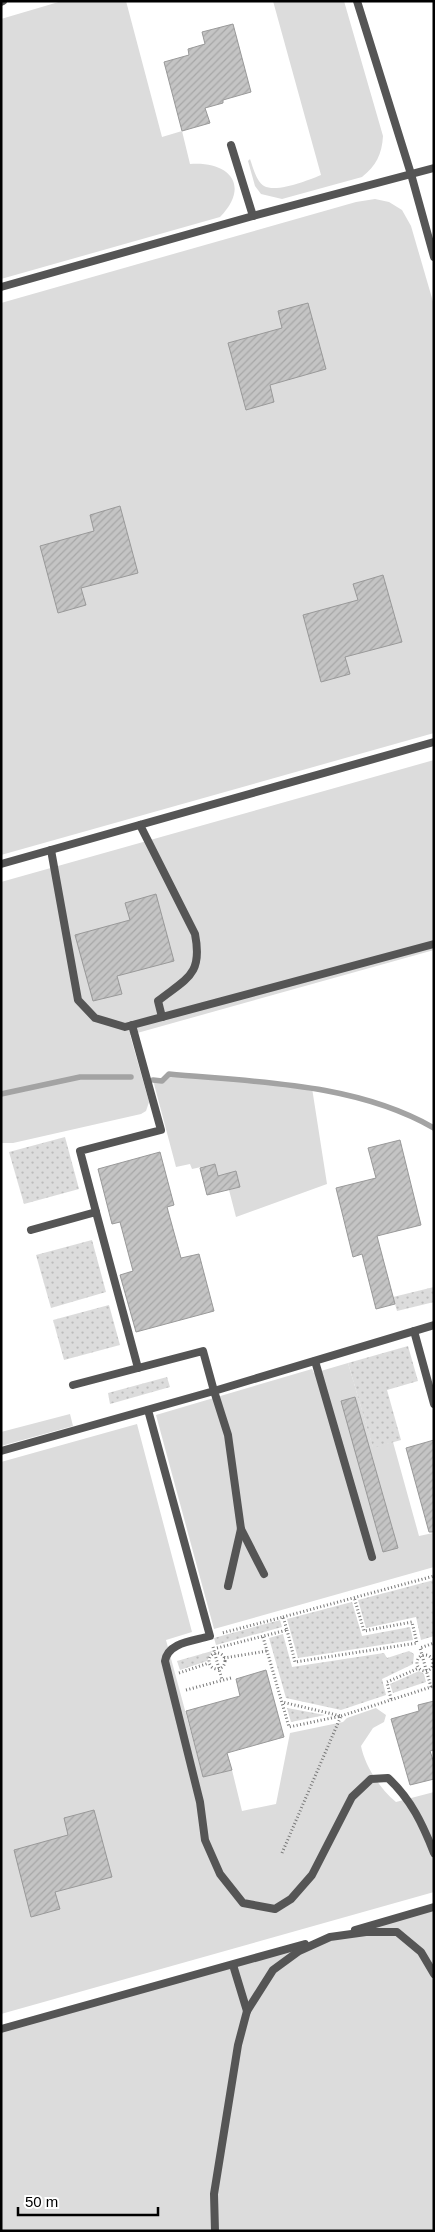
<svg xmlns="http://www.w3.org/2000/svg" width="435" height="2232" font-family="Arial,sans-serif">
	<defs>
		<pattern id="garden-dots" width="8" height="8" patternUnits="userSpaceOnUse" patternTransform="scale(1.25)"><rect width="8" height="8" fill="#dcdcdc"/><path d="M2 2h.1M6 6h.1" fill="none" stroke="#bbb" stroke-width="1.8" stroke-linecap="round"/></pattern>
		<pattern id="building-hatch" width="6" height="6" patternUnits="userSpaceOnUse" patternTransform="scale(1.25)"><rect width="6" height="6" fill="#c4c4c4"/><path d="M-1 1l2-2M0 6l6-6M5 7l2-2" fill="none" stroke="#a7a7a7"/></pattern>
	</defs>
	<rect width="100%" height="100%" fill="#fff"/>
	<g fill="#dcdcdc">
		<path d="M62,1h64l36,136 20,-6 8,33c39,-3 61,21 30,53l-219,62v-260z"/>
		<path d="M273,1h71l39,135c-1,18 -7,30 -21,41l-80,22 -21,-5 -6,-8 -7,-25 2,-2c3,8 6,22 14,27 13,7 45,-6 57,-11z"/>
		<polygon points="375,199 389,202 402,210 411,226 434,305 434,733 1,855 1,303 356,202"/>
		<polygon points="434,760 434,950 130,1035 149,1102 146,1111 141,1114 13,1143 1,1143 1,882"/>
		<polygon points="169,1074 312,1088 327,1184 236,1217 229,1190 240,1187 236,1172 218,1176 215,1164 192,1169 190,1164 176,1167 153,1080 162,1081"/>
		<polygon points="348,1363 373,1447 393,1442 419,1536 433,1533 434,1567 214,1629 156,1415 312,1369 314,1373"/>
		<polygon points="70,1414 73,1426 1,1446 1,1432"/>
		<path d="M137,1424l55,208 -26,8 37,137 29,-7 10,41 34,-7 14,-71 53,-11 4,-4 29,-10 10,7 -2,7 -11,6 -12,18c4,20 19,43 35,56l38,-10v100l-433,122v-552z"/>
		<polygon points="434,1907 434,2231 1,2231 1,2029"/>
	</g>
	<g fill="url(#garden-dots)">
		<polygon points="65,1137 79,1189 24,1204 9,1152"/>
		<polygon points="92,1240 106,1292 51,1308 36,1255"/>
		<polygon points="434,1287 434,1302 397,1311 393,1297"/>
		<polygon points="109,1305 120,1345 64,1360 53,1320"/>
		<polygon points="408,1346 418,1381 387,1390 401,1440 373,1448 348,1363"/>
		<polygon points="167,1377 170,1387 110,1404 108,1393"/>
		<polygon points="434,1580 434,1636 421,1640 416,1617 366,1628 358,1600"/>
		<polygon points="352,1602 362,1636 410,1627 413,1640 298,1658 287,1619"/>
		<polygon points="280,1620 282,1627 216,1645 214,1638"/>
		<polygon points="283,1634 292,1667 384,1653 387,1658 409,1651 414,1654 413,1664 382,1679 386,1695 341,1710 286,1698 269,1638"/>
		<polygon points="212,1651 207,1661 180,1670 177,1661"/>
		<polygon points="419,1671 424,1674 426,1682 393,1693 390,1684"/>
		<polygon points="287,1708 325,1715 291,1722"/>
	</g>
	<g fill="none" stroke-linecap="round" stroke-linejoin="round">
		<g stroke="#a3a3a3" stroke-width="5.5">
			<path d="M153,1080l9,1 7,-7c88,8 187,9 265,54"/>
			<polyline points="1,1094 80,1077 131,1077"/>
		</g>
	</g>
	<g fill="url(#building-hatch)" stroke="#999">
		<polygon points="233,24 251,92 223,100 223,103 205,108 210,123 182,131 164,62 189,55 188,49 205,44 202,32"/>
		<polygon points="308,303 326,369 270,385 274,402 246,410 228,343 282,328 278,311"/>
		<polygon points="120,506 138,573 81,588 86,605 58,613 40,546 94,531 90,515"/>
		<polygon points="383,575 402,642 345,657 350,674 321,682 303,615 358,600 353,584"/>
		<polygon points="156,894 174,961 117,976 122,994 93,1001 75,935 130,920 125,903"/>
		<polygon points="400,1140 421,1225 377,1236 395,1304 376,1309 362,1254 353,1257 336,1188 376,1178 368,1148"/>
		<polygon points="160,1152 174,1205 167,1207 181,1258 199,1254 214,1311 136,1332 120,1275 133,1271 120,1222 112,1224 98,1169"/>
		<polygon points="215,1164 218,1176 236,1171 240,1187 207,1195 200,1168"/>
		<polygon points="355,1397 398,1548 383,1552 341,1401"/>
		<polygon points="434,1440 434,1532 429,1532 406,1448"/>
		<polygon points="266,1670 284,1737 227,1753 232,1770 203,1777 186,1711 240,1696 236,1679"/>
		<polygon points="434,1701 434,1750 430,1751 434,1763 434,1779 410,1785 391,1719 419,1711 418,1705"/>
		<polygon points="94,1810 112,1877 55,1892 60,1909 31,1917 14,1850 68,1835 64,1818"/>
	</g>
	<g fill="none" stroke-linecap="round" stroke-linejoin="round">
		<g stroke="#777" stroke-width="3" stroke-dasharray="1 2.5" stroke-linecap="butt">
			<polyline points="283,1617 434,1576"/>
			<polyline points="287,1630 295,1662 417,1643 412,1622 364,1631 354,1597"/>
			<polyline points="263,1637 289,1727 341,1716 434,1686"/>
			<polyline points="213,1647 222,1680"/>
			<polyline points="217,1648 287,1630 283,1617 222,1633"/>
			<circle cx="217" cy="1661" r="8"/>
			<circle cx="425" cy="1663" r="8"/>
			<polyline points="224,1658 267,1651"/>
			<polyline points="179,1673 209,1663"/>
			<polyline points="431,1687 420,1648 434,1643"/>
			<polyline points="186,1690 231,1678"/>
			<polyline points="391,1699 387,1682 419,1668"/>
			<polyline points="282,1853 341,1716 282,1702"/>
		</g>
		<g stroke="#555" stroke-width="8">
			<polyline points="357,1 411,174 434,257"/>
			<polyline points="1,2 3,1"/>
			<polyline points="231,145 253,216"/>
			<polyline points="1,287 253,216 434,168"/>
			<path d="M140,825l55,109c8,41 -8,44 -37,67l4,16"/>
			<polyline points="51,850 78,1000 95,1018 125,1027 434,944"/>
			<polyline points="1,864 434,742"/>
			<polyline points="96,1212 80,1151 161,1130 132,1025"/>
			<polyline points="31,1230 96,1212 138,1368 73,1385"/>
			<polyline points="414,1331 434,1404"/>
			<polyline points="315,1361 372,1557"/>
			<path d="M148,1410l62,226c-16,5 -42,6 -45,25l35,141 5,38 15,34 23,29 32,6 16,-10 21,-24 40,-78 19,-18 17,-1c23,21 35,47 46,75"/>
			<polyline points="1,1451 214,1391 203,1351 138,1368"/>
			<polyline points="241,1529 264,1574"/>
			<polyline points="228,1586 241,1529 228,1435 214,1391 434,1325"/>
			<polyline points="355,1930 434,1907"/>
			<polyline points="233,1965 247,2011"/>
			<polyline points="1,2029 305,1944"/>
			<polyline points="215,2231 214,2194 238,2045 247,2011 273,1970 299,1951 330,1937 366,1932 397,1932 421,1952 434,1974"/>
		</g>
	</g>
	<rect width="435" height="2232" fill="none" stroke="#000000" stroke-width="5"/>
	<path d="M18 2207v8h140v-8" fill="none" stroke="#000000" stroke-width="2.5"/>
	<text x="25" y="2207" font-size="15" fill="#000000" stroke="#ffffff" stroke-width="4" paint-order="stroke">50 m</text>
</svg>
